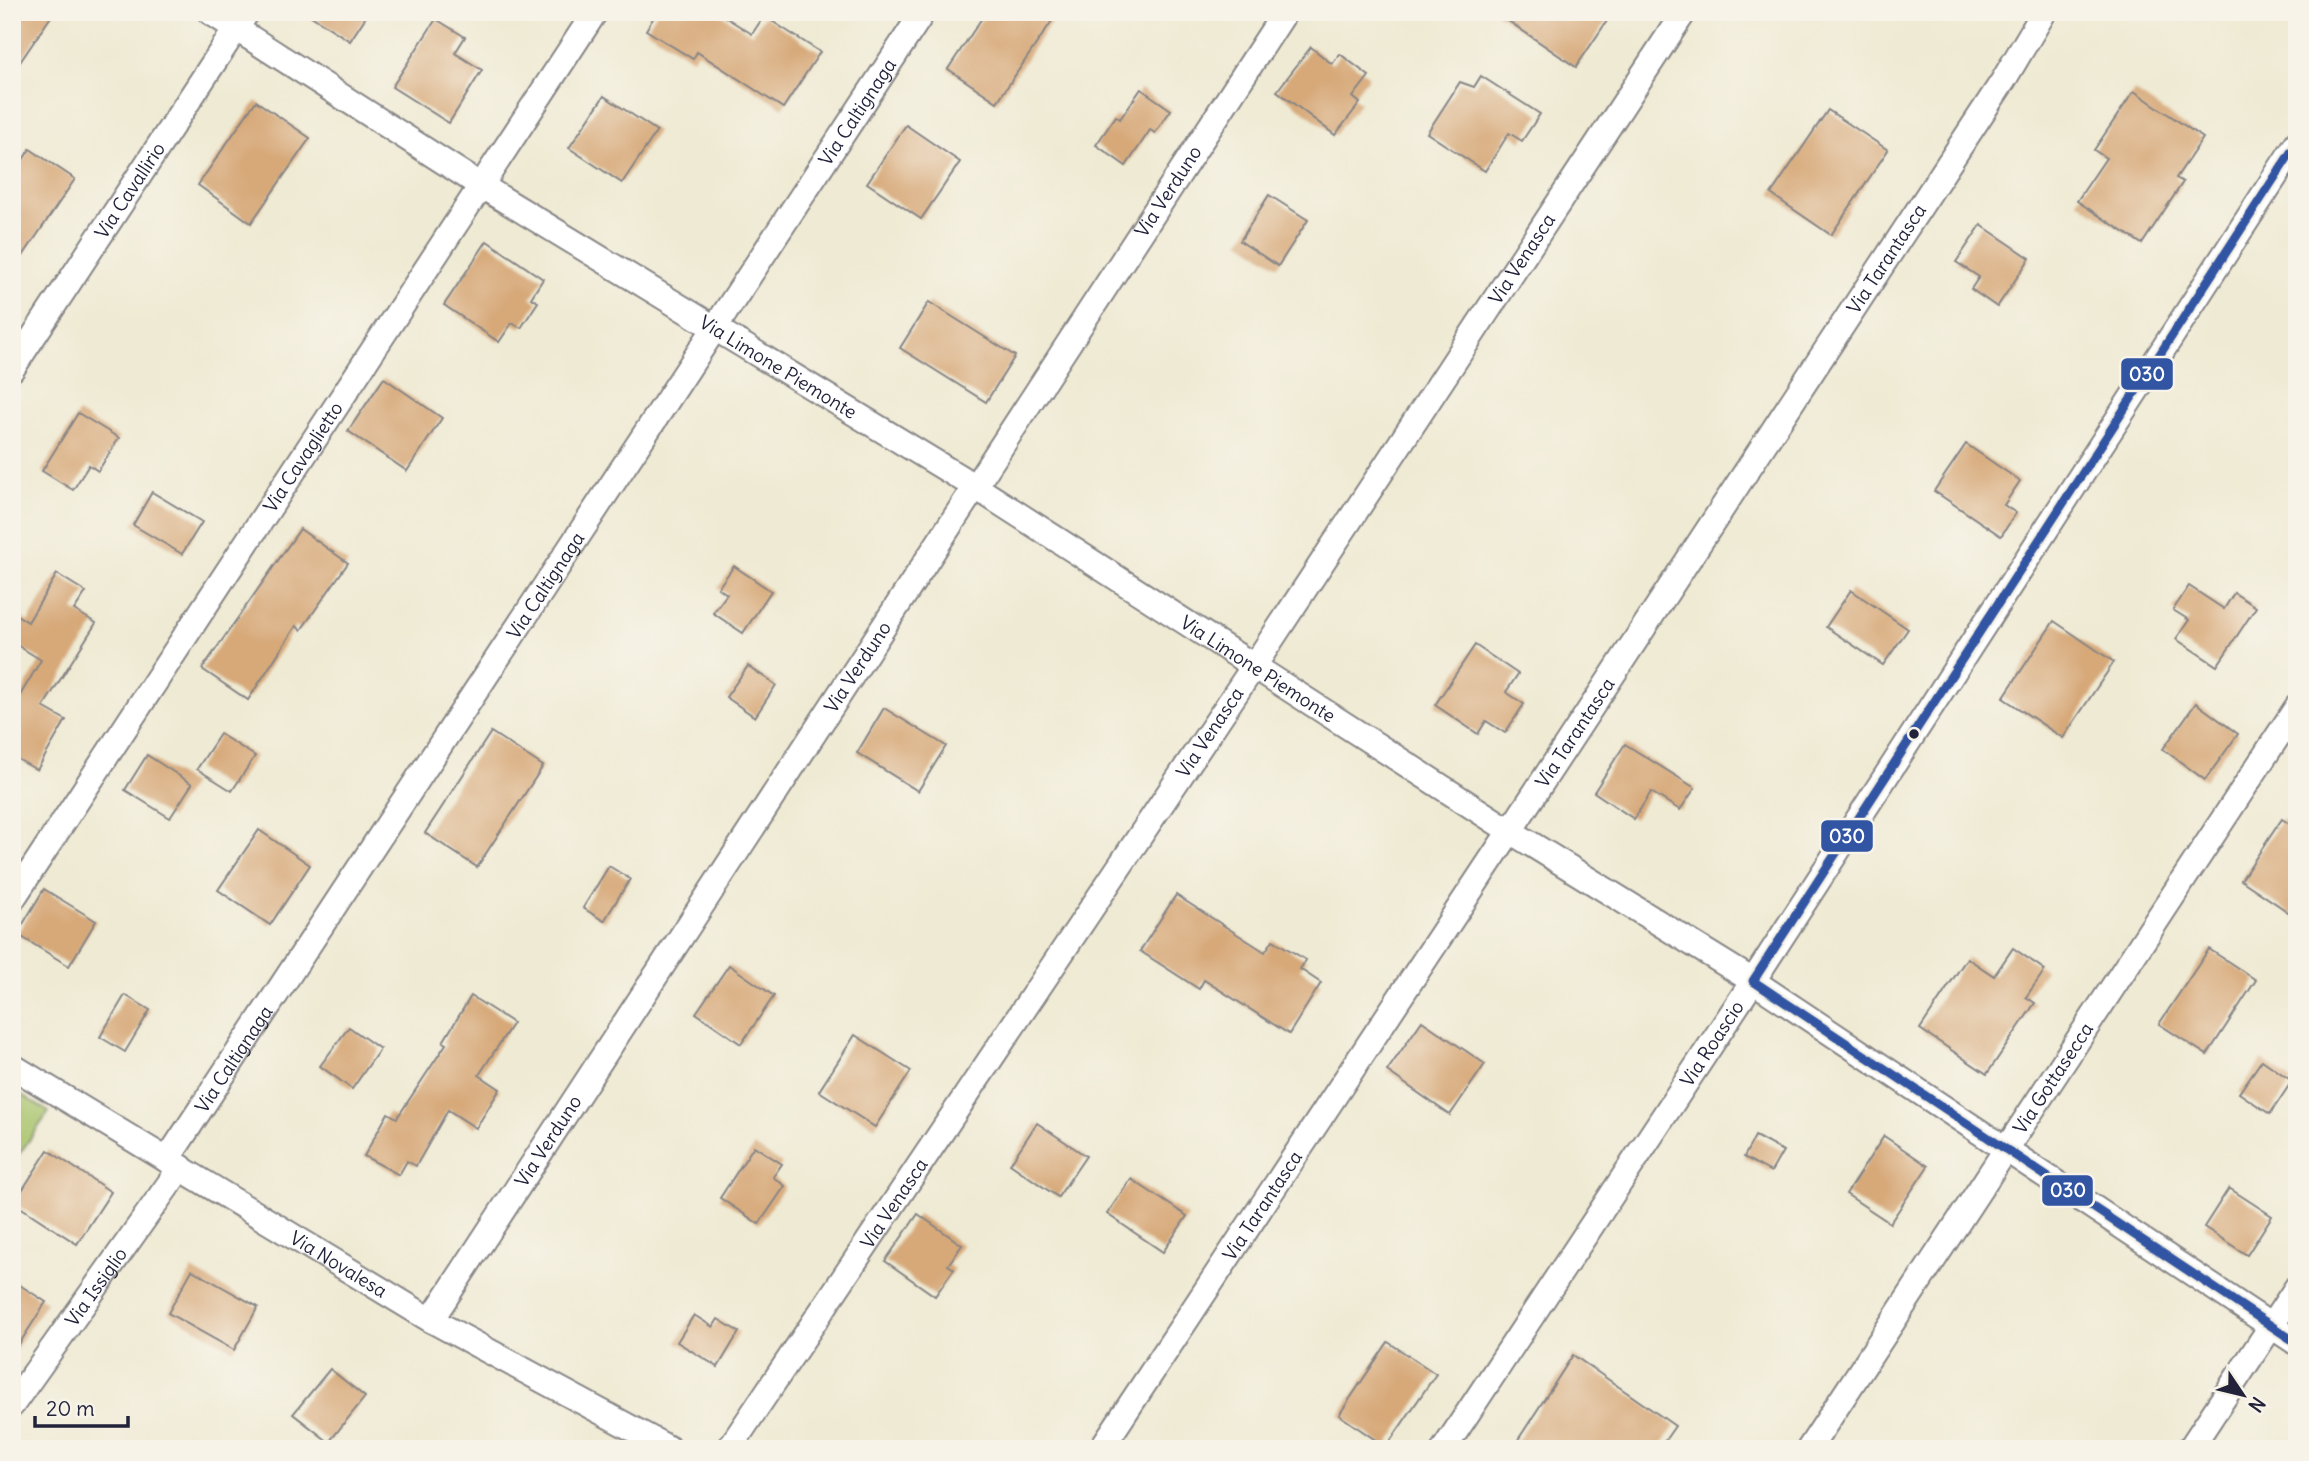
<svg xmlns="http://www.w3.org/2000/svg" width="2309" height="1461" font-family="Delius,sans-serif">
	<rect width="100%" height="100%" fill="#f7f3e8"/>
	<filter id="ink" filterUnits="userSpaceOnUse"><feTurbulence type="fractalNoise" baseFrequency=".0143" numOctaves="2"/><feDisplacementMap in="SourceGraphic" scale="14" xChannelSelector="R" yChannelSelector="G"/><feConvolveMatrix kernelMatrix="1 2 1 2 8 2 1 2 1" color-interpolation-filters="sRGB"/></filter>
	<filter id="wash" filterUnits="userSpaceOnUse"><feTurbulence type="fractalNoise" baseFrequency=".00686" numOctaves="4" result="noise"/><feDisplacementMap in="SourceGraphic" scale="28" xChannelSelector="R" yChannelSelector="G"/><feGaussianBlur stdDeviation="1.57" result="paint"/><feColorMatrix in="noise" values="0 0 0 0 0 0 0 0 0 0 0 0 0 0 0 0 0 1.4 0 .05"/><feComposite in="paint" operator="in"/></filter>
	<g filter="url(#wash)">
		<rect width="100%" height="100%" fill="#efead3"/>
		<polygon fill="#a6c268" stroke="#647252" stroke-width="2" points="12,1089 49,1112 12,1164"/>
		<g id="blocks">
			<g fill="#d7a979">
				<polygon points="12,12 54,12 12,74"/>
				<polygon points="305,12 369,12 350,41"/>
				<polygon points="657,12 717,12 752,34 764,16 820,52 783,108 697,52 693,59 646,30"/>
				<polygon points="986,12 1058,12 997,102 948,69"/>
				<polygon points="1495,12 1613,12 1576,67"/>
				<polygon points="436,19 465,37 455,53 482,70 449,123 392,87"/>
				<polygon points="1311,47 1332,64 1340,54 1369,76 1353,97 1360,103 1335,135 1277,91"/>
				<polygon points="1481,76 1540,114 1522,141 1509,133 1485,171 1427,133 1460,82 1474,87"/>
				<polygon points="1141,89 1171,110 1155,133 1150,130 1126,166 1096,145 1116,116 1120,119"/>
				<polygon points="2134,91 2203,138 2176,178 2183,182 2142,244 2077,201 2106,158 2094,150"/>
				<polygon points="604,96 657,131 622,183 569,148"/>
				<polygon points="256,101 310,138 251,223 198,185"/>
				<polygon points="1828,110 1888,150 1831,235 1771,194"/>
				<polygon points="906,125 960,162 921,219 867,183"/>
				<polygon points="30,149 75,179 12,272 12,176"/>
				<polygon points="1269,195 1308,220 1278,266 1240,241"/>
				<polygon points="1981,225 2030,258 1997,307 1971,289 1979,277 1956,262"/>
				<polygon points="487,241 543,279 531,298 538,302 521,328 512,323 499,342 444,305"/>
				<polygon points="929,302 1015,356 986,402 900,348"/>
				<polygon points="384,378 442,418 407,471 348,431"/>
				<polygon points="78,413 119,438 98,471 89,465 73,490 42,471"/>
				<polygon points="1966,444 2020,481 2004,505 2016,513 2001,536 1934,491"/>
				<polygon points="152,492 202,522 182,554 133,525"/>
				<polygon points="300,529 348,563 301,630 296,626 248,700 202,669"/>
				<polygon points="734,566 771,591 743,633 713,613 727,594 718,588"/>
				<polygon points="57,574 86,592 74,610 96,623 43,707 66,720 37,770 12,756 12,709 41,660 12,642 12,612 28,622"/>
				<polygon points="2189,586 2224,609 2234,593 2256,607 2217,666 2176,639 2189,620 2173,610"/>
				<polygon points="1851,590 1908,629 1883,665 1826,627"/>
				<polygon points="2054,621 2114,662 2063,738 2003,698"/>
				<polygon points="1475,645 1518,674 1506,692 1524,704 1505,733 1486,721 1478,734 1435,705"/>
				<polygon points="748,666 776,685 755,717 726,697"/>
				<polygon points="2196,703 2238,734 2205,780 2163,749"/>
				<polygon points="884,708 946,746 918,791 857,753"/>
				<polygon points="491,732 543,766 477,867 425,833"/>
				<polygon points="220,734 255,756 232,791 197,769"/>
				<polygon points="1625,744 1695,788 1680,810 1651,792 1634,819 1594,792"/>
				<polygon points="147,755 192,784 170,818 125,790"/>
				<polygon points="2282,819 2297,829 2297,918 2241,880"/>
				<polygon points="259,830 310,865 270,925 218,890"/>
				<polygon points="609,866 630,879 604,921 583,908"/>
				<polygon points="44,889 96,921 69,966 17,934"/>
				<polygon points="1176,895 1265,952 1273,940 1306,960 1300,969 1321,983 1289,1034 1204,980 1199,989 1140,951"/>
				<polygon points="2013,948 2045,970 2026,997 2035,1003 1987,1074 1920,1029 1967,958 1994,976"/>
				<polygon points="2209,949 2256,980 2207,1055 2159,1024"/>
				<polygon points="729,965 774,996 741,1044 696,1013"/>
				<polygon points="125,995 150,1010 125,1052 100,1037"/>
				<polygon points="471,996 513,1023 479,1075 500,1089 476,1128 448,1110 416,1166 407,1161 399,1175 364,1156 388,1113 397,1118 446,1044 443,1042"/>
				<polygon points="1422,1021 1485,1064 1450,1115 1387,1071"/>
				<polygon points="349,1027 380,1049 352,1089 320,1066"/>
				<polygon points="855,1035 911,1071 875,1127 819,1091"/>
				<polygon points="2262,1060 2292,1081 2270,1114 2239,1093"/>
				<polygon points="1037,1123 1086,1156 1058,1197 1010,1164"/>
				<polygon points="1755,1136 1783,1151 1771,1172 1744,1157"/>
				<polygon points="1884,1136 1928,1166 1890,1223 1846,1194"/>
				<polygon points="754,1146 782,1164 773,1177 785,1186 759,1224 720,1198"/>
				<polygon points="48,1150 111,1192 77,1244 14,1203"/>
				<polygon points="1131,1179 1187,1216 1163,1252 1107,1214"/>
				<polygon points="2229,1188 2272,1216 2247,1255 2204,1227"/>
				<polygon points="918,1214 962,1245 948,1265 954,1269 935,1296 885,1261"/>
				<polygon points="192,1270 258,1307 234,1350 168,1313"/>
				<polygon points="12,1280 46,1302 12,1355"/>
				<polygon points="694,1315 713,1327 718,1319 739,1332 718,1367 677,1342"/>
				<polygon points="1388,1342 1436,1374 1386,1447 1339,1415"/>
				<polygon points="1573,1355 1675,1426 1659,1449 1512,1449"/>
				<polygon points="330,1369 365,1397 329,1442 293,1414"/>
			</g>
		</g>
	</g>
	<g filter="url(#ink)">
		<use href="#blocks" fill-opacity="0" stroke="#888687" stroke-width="2"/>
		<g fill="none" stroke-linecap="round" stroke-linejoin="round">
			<defs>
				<g id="minor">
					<path id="s1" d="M210,12l270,173 494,301 536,345 243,150 544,362"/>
					<path id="s2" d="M12,369l235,-357"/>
					<path id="s3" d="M12,900l583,-888"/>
					<path id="s4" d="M12,1066l419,254 239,129"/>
					<path id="s5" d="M167,1160l756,-1148"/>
					<path id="s6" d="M431,1320l854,-1308"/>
					<path id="s7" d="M12,1405l169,-238"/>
					<path id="s8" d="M729,1449l525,-783 430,-654"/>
					<path id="s9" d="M1101,1449l409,-618 493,-750 41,-69"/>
					<path id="s10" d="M1444,1449l309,-468 544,-838"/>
					<path id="s11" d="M1809,1449l488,-742"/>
					<polyline points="2190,1449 2297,1287"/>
				</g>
			</defs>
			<use href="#minor" stroke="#888687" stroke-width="28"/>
			<use href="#minor" stroke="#fff" stroke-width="24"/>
			<defs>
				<polyline id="bus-1" points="2297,143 1753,981 2297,1343"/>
			</defs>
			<use href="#bus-1" stroke="#f7f3e8" stroke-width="14"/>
			<use href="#bus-1" stroke="#3155a3" stroke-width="9"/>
		</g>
	</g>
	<circle fill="#22223b" stroke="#f7f3e8" stroke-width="2.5" cx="1914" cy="734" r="6"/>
	<g text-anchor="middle" stroke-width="5" stroke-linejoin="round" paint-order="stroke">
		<g font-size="19" fill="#22223b" stroke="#f7f3e8">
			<text dy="7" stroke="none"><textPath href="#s5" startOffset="1255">Via Caltignaga</textPath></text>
			<text dy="7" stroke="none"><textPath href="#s2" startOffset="214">Via Cavallirio</textPath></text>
			<text dy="7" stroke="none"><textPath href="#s6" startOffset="1348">Via Verduno</textPath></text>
			<text dy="7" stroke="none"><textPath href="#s9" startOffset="1426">Via Tarantasca</textPath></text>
			<text dy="7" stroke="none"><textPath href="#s8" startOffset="1430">Via Venasca</textPath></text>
			<text dy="7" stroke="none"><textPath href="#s1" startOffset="670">Via Limone Piemonte</textPath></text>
			<text dy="7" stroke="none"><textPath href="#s3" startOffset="530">Via Cavaglietto</textPath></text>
			<text dy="7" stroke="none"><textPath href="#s5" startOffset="688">Via Caltignaga</textPath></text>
			<text dy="7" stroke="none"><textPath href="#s6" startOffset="780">Via Verduno</textPath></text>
			<text dy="7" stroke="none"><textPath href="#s1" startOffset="1237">Via Limone Piemonte</textPath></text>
			<text dy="7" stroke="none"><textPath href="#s9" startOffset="859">Via Tarantasca</textPath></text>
			<text dy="7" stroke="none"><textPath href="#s8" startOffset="863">Via Venasca</textPath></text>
			<text dy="7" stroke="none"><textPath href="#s10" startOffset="486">Via Roascio</textPath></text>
			<text dy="7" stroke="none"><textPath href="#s5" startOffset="121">Via Caltignaga</textPath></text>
			<text dy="7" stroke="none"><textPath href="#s11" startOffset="444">Via Gottasecca</textPath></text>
			<text dy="7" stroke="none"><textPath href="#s6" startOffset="214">Via Verduno</textPath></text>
			<text dy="7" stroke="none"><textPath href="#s8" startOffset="296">Via Venasca</textPath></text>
			<text dy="7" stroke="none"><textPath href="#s9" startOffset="292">Via Tarantasca</textPath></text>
			<text dy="7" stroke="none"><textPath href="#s4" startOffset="382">Via Novalesa</textPath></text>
			<text dy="7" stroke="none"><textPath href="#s7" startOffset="145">Via Issiglio</textPath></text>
		</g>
	</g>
	<g stroke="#f7f3e8" stroke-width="2.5">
		<rect x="2120" y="357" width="54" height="34" rx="7" fill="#3155a3"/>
		<rect x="1820" y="819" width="54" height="34" rx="7" fill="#3155a3"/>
		<rect x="2041" y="1174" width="53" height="33" rx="7" fill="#3155a3"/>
	</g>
	<g font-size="19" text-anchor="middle" font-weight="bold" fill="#fff">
		<text x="2147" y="381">030</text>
		<text x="1847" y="843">030</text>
		<text x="2068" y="1197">030</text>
	</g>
	<rect width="2309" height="1461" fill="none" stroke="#f7f3e8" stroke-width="42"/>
	<g transform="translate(2243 1395) rotate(125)" stroke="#f7f3e8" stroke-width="5" paint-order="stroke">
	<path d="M0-5L12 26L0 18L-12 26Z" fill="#22223b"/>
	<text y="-10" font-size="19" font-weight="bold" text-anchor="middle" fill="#22223b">N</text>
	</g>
	<path d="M35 1416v10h93v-10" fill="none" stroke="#22223b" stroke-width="3.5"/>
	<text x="46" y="1416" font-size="21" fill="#22223b" stroke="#f7f3e8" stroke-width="5" paint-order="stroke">20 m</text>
</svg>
